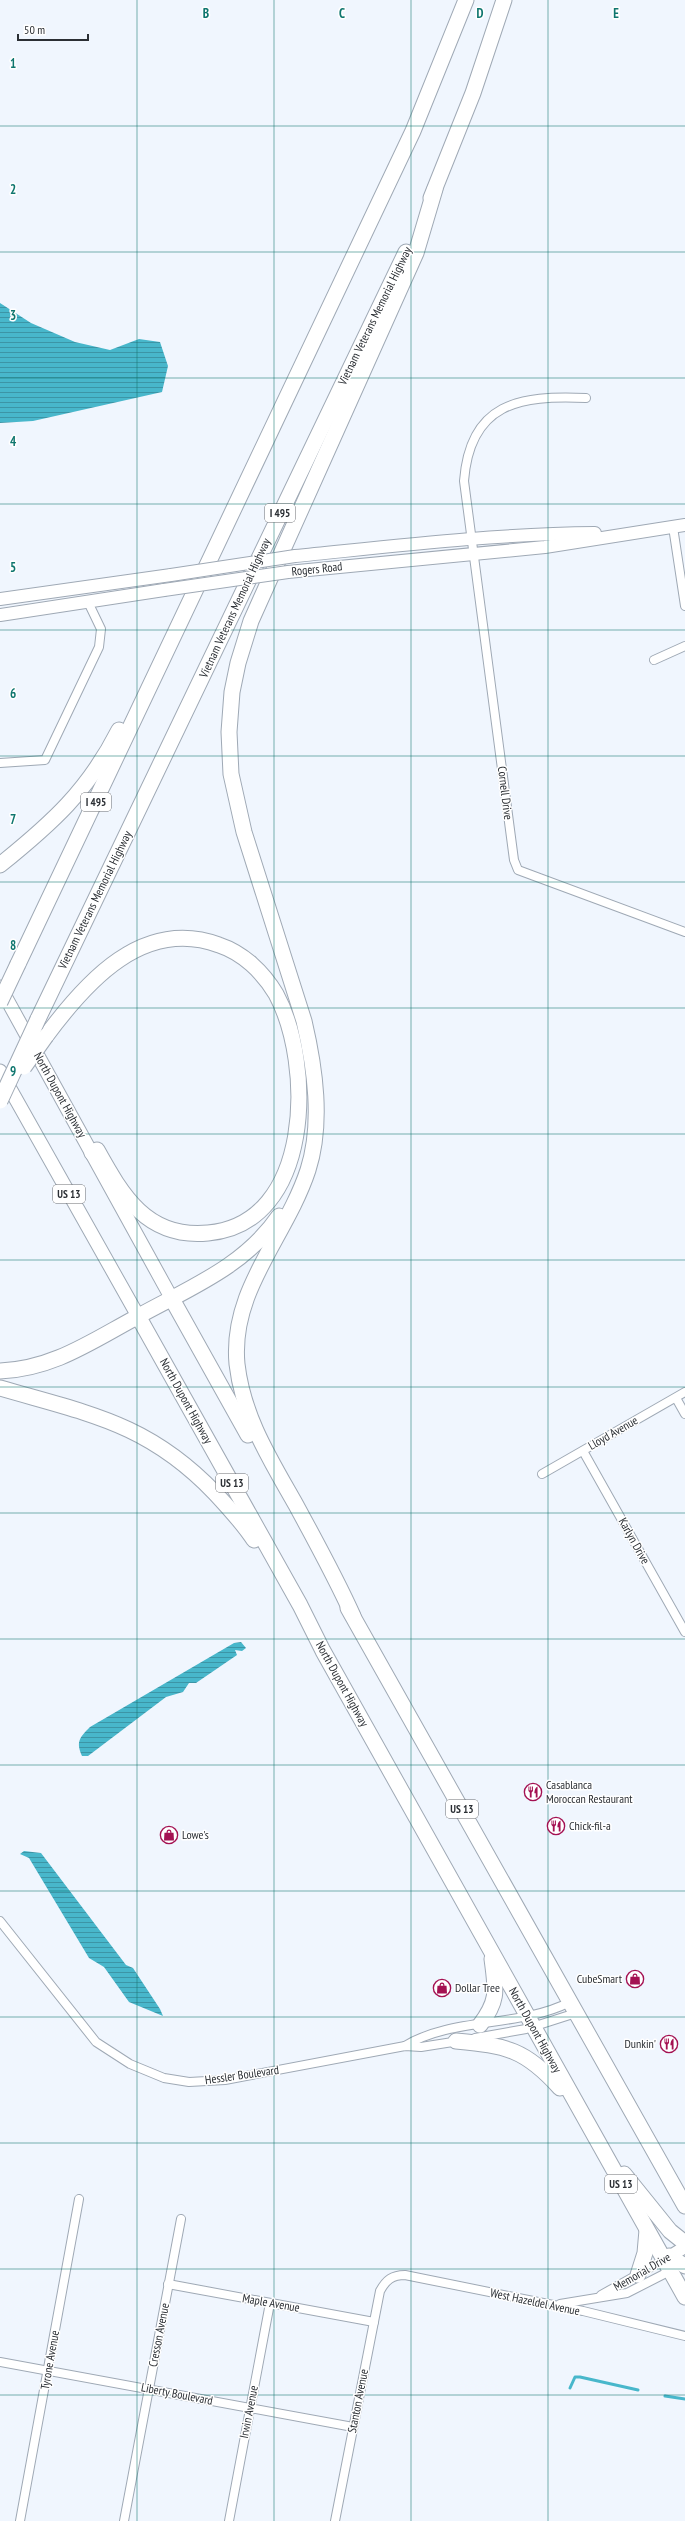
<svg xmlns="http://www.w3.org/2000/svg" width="685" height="2521" font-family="'PT Sans Narrow',sans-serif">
	<defs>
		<pattern id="water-rules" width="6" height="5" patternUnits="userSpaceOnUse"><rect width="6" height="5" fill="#48b7cb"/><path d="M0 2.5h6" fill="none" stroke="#3c95a6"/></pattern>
	</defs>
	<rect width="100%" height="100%" fill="#f0f6fe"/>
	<g fill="url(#water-rules)">
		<polygon points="0,303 31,323 75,342 110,350 139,339 160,342 168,366 162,392 33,421 0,423"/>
		<path d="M241,1642l5,6 -4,3 -7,-1 2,5 -41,28h-7l-6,9 -17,5 -78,59h-6c-6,-14 -3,-18 8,-29l144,-84z"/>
		<polygon points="24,1851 41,1853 126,1965 133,1968 160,2009 163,2016 129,2002 104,1967 89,1958 29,1858 20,1854"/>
	</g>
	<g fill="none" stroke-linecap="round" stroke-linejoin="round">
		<g stroke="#48b7cb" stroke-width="3">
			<polyline points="570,2388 575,2377 580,2377 638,2390"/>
			<polyline points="665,2396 685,2399"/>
		</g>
		<defs>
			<g id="street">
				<path d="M586,398c-67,-3 -116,5 -122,83l50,379 4,10 167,62"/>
				<polyline points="673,527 685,606"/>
				<polyline points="654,660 685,646"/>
				<polyline points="0,763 45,760 99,647 101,629 88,602"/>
				<polyline points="676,1398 685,1414"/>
				<polyline points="583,1451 685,1632"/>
				<polyline points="542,1474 685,1392"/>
				<polyline points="0,1921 96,2042 130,2064 164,2078 189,2082 225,2080 405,2046 421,2047 459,2041"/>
				<polyline points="475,2038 526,2029 576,2013"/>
				<path d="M405,2046c46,-29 114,-18 165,-44"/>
				<polyline points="168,2284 374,2322"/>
				<polyline points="601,2295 664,2260"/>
				<polyline points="560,2304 627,2293 670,2271"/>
				<polyline points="0,2362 353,2427"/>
				<polyline points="20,2521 79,2199"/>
				<polyline points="124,2521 181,2219"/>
				<polyline points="229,2521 270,2303"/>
				<path d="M335,2521l45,-230c6,-11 12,-16 25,-16l178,36 102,25"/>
			</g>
			<g id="secondary">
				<path d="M295,556c100,-10 199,-22 300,-23"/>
				<polyline points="288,572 545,547 685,525"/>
				<polyline points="0,599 171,575"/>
				<polyline points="0,615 164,590"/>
				<polyline points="664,2260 685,2247"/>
			</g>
			<g id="primary">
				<polyline points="0,987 172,1299"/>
				<polyline points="0,1071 138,1316"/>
			</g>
			<g id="highway">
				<polyline points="431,198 473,93 504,0"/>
				<path d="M0,865c52,-42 88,-74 119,-135"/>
				<polyline points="18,964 413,131 466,0"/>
				<polyline points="38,1019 406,252"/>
				<path d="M46,1036c40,-54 97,-119 173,-91 24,8 44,27 57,49 38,70 37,230 -68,239 -61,6 -86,-38 -111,-83l-5,3"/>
				<polyline points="172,1299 248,1435"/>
				<polyline points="138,1316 300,1605 323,1651 685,2297"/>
				<path d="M0,1371c53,-2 92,-30 137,-54 52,-29 107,-50 142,-101"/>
				<path d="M0,1388c89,26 148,35 215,105 14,15 28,30 39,47"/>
				<polyline points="348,1608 685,2206"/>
				<path d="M353,1616c-17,-38 -37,-74 -57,-111 -26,-46 -53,-88 -59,-141 -7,-74 49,-127 71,-194 15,-47 7,-102 -4,-149l-60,-189 -13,-58 -2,-42 3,-40 6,-29 13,-42 165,-368 19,-64"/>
				<path d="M480,2025c19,-25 16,-35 12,-66"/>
				<path d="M456,2041c51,5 69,8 104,47"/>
				<polyline points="624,2174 670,2231 685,2243"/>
				<polyline points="669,2256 685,2266"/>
				<polyline points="638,2275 645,2253 647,2230"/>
			</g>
		</defs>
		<use href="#street" stroke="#9fa9b5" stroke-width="10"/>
		<use href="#secondary" stroke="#9fa9b5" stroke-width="14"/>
		<use href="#primary" stroke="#9fa9b5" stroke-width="15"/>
		<use href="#highway" stroke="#9fa9b5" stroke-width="17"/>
		<use href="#street" stroke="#fff" stroke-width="8"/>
		<use href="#secondary" stroke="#fff" stroke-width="12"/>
		<use href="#primary" stroke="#fff" stroke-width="13"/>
		<use href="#highway" stroke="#fff" stroke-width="15"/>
		<defs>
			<g id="secondary-bridge">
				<polyline points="171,575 295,556"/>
				<polyline points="164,590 288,572"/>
			</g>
			<g id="highway-bridge">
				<polyline points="0,1002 18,964"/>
				<polyline points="24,1067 46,1036"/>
				<polyline points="0,1101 38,1019"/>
			</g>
		</defs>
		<use href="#secondary-bridge" stroke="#9fa9b5" stroke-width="14" stroke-linecap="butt"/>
		<use href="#highway-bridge" stroke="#9fa9b5" stroke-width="17" stroke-linecap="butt"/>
		<use href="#secondary-bridge" stroke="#fff" stroke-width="12"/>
		<use href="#highway-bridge" stroke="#fff" stroke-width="15"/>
	</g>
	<path fill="none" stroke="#0f766e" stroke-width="1" stroke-opacity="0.55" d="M137,0v2521M274,0v2521M411,0v2521M548,0v2521M0,126h685M0,252h685M0,378h685M0,504h685M0,630h685M0,756h685M0,882h685M0,1008h685M0,1134h685M0,1260h685M0,1387h685M0,1513h685M0,1639h685M0,1765h685M0,1891h685M0,2017h685M0,2143h685M0,2269h685M0,2395h685"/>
	<defs>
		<symbol id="restaurant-ring" viewBox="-11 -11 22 22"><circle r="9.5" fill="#fff" stroke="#a41152" stroke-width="1.5"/><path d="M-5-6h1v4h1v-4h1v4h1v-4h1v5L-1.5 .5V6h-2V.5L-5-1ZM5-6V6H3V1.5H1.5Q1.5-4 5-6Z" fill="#a41152"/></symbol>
		<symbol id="shop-ring" viewBox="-11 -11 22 22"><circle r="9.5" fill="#fff" stroke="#a41152" stroke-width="1.5"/><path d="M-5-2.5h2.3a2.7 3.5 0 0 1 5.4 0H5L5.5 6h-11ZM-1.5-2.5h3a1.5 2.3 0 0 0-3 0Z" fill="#a41152"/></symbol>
	</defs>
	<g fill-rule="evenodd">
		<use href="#restaurant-ring" x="523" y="1782" width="20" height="20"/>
		<use href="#restaurant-ring" x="546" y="1816" width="20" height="20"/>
		<use href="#shop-ring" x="159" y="1825" width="20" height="20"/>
		<use href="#shop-ring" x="625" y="1969" width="20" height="20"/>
		<use href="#shop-ring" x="432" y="1978" width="20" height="20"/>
		<use href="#restaurant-ring" x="659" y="2034" width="20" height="20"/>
	</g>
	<g text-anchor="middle" stroke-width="3" stroke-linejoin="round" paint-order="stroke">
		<g fill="#fff" stroke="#6b6d71" stroke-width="1">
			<rect x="265" y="504" width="30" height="18" rx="3"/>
			<rect x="81" y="793" width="30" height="18" rx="3"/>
			<rect x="53" y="1185" width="32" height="18" rx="3"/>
			<rect x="216" y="1474" width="32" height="18" rx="3"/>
			<rect x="446" y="1800" width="32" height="18" rx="3"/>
			<rect x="605" y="2175" width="32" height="18" rx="3"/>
		</g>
		<g font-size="11" font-weight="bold" fill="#2b2f34">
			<text x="280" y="517">I 495</text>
			<text x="96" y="806">I 495</text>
			<text x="69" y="1198">US 13</text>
			<text x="232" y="1487">US 13</text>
			<text x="462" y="1813">US 13</text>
			<text x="621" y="2188">US 13</text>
		</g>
		<g font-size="12" fill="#2b2f34" stroke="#fff">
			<text transform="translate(375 316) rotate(-64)" y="4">Vietnam Veterans Memorial Highway</text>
			<text transform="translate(317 569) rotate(-6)" y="4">Rogers Road</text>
			<text transform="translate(235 608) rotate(-65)" y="4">Vietnam Veterans Memorial Highway</text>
			<text transform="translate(505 793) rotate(83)" y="4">Cornell Drive</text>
			<text transform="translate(95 900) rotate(-64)" y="4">Vietnam Veterans Memorial Highway</text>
			<text transform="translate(60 1095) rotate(61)" y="4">North Dupont Highway</text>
			<text transform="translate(186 1401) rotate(61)" y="4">North Dupont Highway</text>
			<text transform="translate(613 1433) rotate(-30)" y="4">Lloyd Avenue</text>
			<text transform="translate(634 1541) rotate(61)" y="4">Karlyn Drive</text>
			<text transform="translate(342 1684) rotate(61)" y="4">North Dupont Highway</text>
			<text transform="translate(535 2030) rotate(61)" y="4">North Dupont Highway</text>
			<text transform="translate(242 2075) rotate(-8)" y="4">Hessler Boulevard</text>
			<text transform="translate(642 2272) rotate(-30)" y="4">Memorial Drive</text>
			<text transform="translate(535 2302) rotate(12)" y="4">West Hazeldel Avenue</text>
			<text transform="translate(271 2303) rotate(10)" y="4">Maple Avenue</text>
			<text transform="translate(159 2335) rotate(-79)" y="4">Cresson Avenue</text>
			<text transform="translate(50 2360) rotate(-80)" y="4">Tyrone Avenue</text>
			<text transform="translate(177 2394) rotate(11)" y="4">Liberty Boulevard</text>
			<text transform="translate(358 2401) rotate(-79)" y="4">Stanton Avenue</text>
			<text transform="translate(249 2412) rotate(-79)" y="4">Irwin Avenue</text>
		</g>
		<g font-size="12" fill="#2b2f34" stroke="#fff" text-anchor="start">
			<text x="546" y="1789">Casablanca<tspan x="546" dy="14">Moroccan Restaurant</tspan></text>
			<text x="569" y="1830">Chick-fil-a</text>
			<text x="182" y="1839">Lowe's</text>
			<text x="622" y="1983" text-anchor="end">CubeSmart</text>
			<text x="455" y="1992">Dollar Tree</text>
			<text x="656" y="2048" text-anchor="end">Dunkin'</text>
		</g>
	</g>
	<g font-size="13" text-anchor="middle" font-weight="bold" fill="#0f766e" stroke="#fff" stroke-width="3" stroke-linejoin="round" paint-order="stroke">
		<text x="206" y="18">B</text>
		<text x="342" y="18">C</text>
		<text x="480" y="18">D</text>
		<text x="616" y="18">E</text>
		<text x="13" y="68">1</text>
		<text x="13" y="194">2</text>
		<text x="13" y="320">3</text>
		<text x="13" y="446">4</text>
		<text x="13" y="572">5</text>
		<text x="13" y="698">6</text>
		<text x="13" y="824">7</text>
		<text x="13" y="950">8</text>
		<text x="13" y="1076">9</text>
	</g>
	<path d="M18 34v6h70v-6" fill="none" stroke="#2b2f34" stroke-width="2"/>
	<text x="24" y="34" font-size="12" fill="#2b2f34" stroke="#ffffff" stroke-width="3" paint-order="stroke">50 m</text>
</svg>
